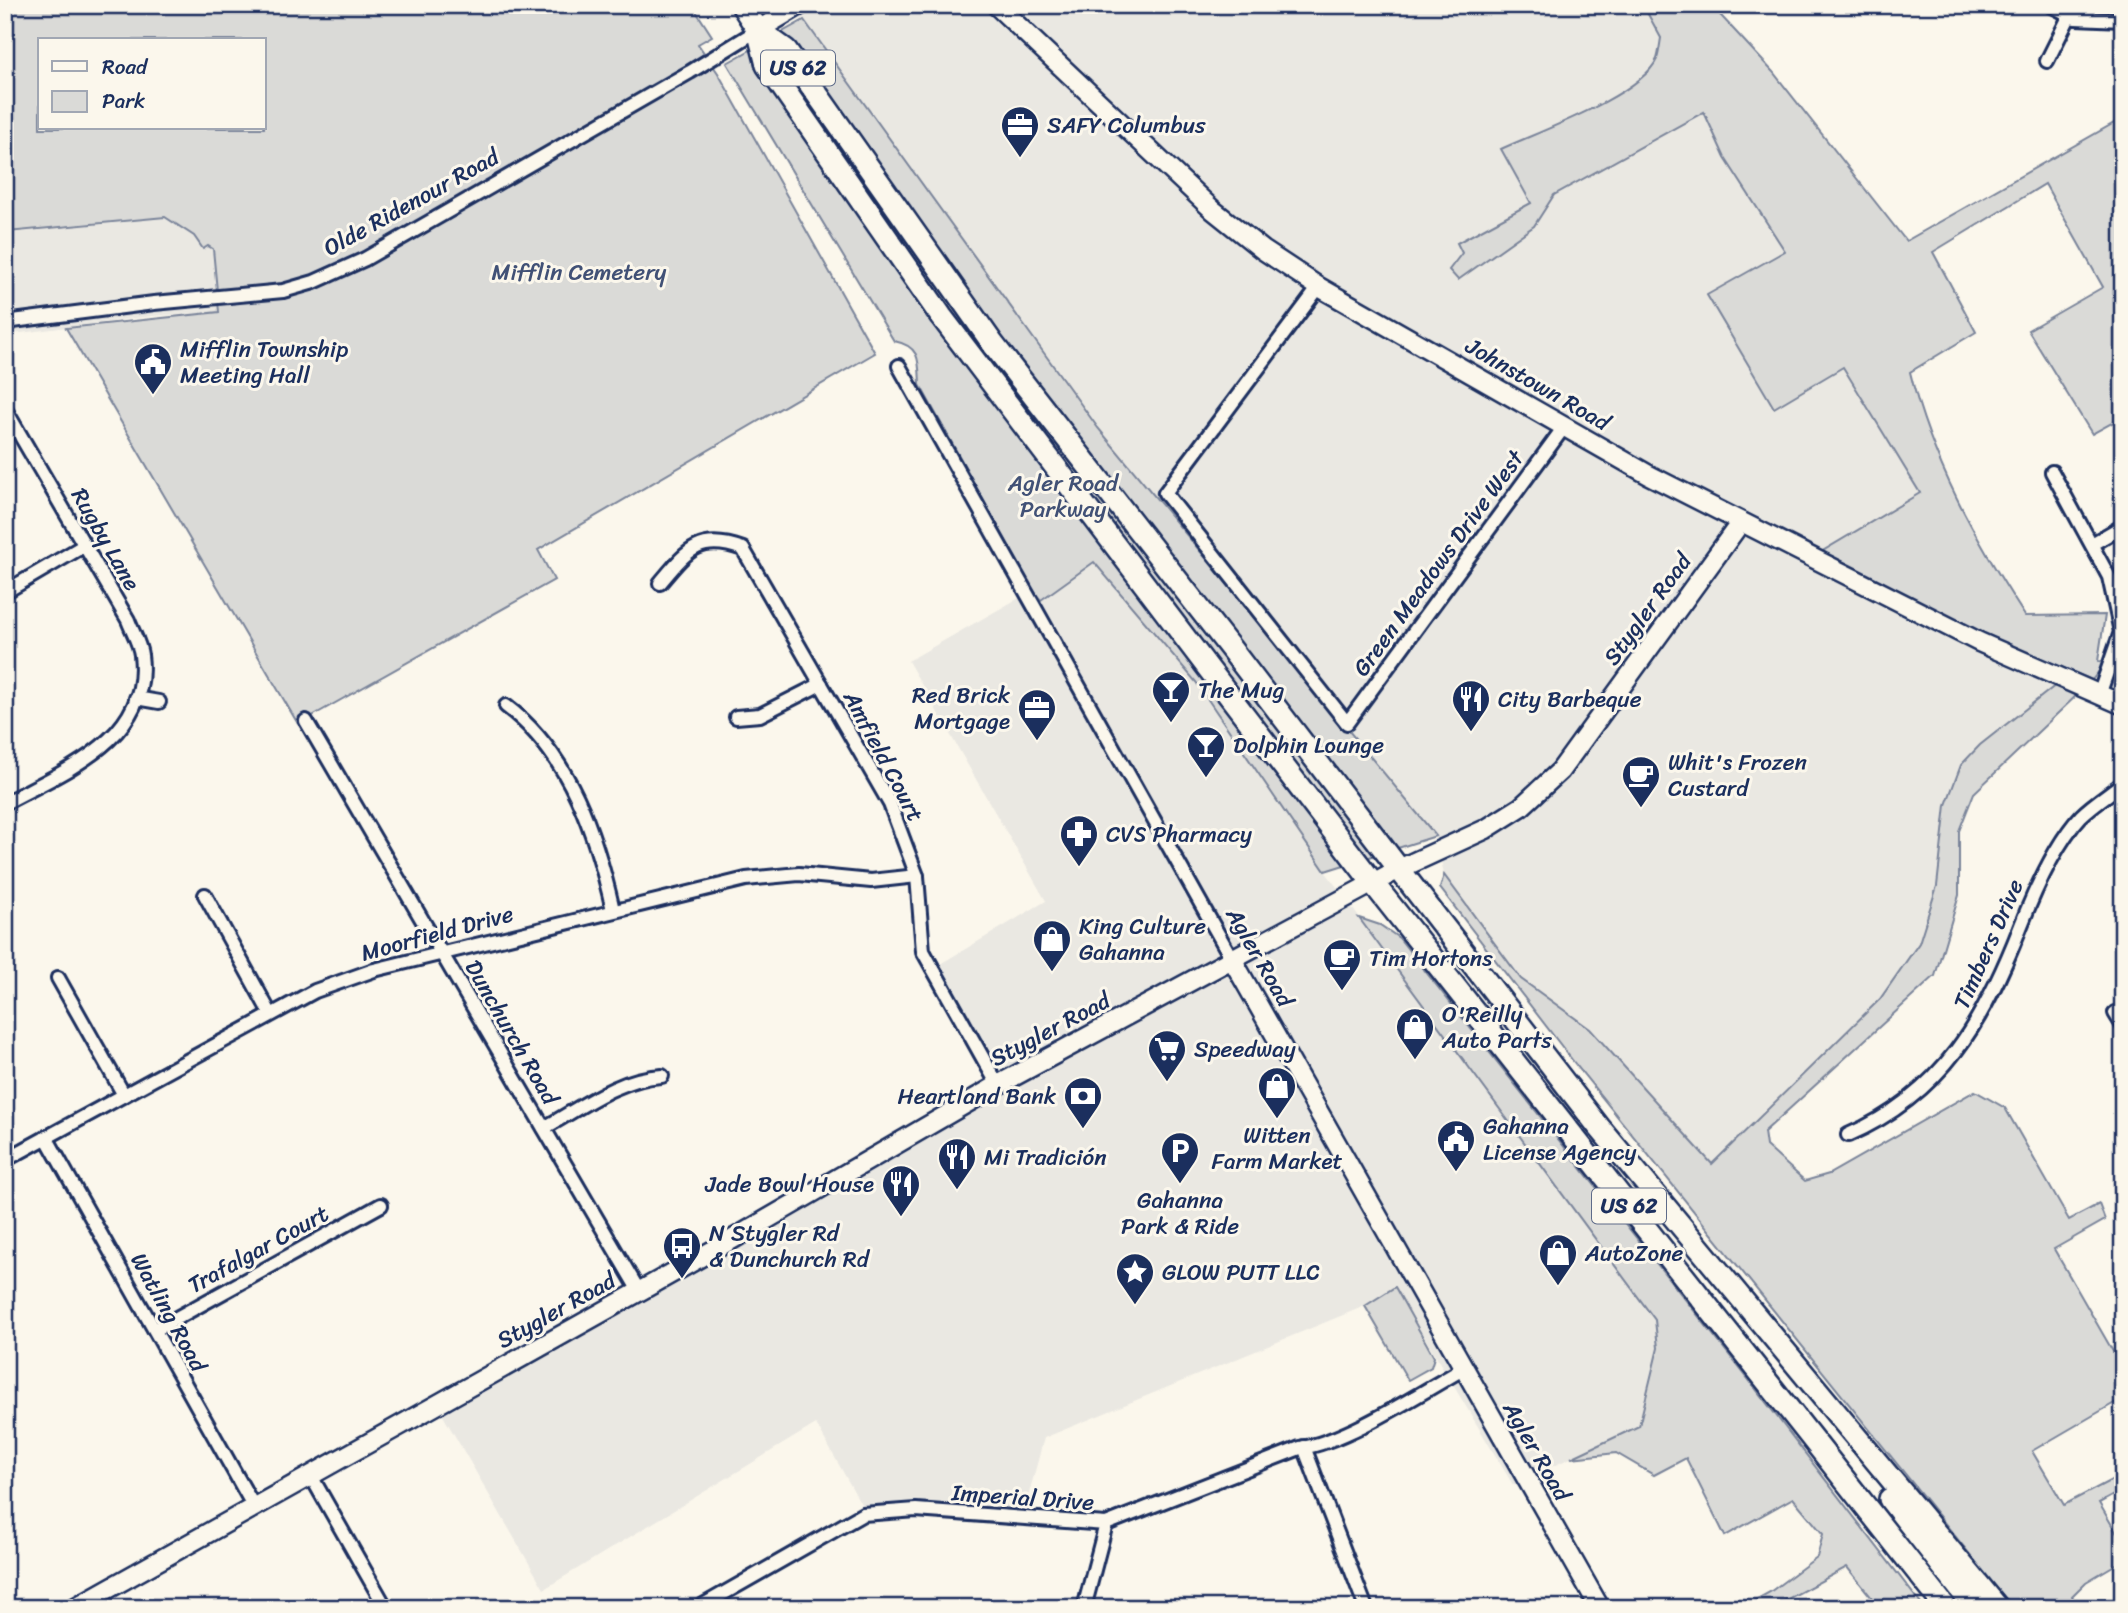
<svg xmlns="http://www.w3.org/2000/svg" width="2128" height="1613" font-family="Sriracha,sans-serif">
	<rect width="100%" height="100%" fill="#fbf7ec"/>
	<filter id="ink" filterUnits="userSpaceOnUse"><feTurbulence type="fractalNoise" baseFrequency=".0143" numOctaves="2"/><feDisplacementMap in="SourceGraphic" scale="14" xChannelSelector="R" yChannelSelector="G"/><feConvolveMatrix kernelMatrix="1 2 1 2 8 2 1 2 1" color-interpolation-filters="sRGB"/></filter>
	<g filter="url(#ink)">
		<g fill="#eae8e2">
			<polygon points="778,5 1643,5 1661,38 1656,60 1637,83 1615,97 1502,149 1531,203 1458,243 1462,253 1534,226 1554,195 1704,112 1725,158 1785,251 1707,296 1774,408 1843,366 1920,493 1822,552 2065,671 2056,685 1980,745 1961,765 1946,805 1937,886 1919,943 1880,999 1712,1164 1590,1029 1521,979 1444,875 1436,836 1098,428 804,20"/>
			<polygon points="8,207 9,232 165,217 213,249 219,312 153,316 5,335 5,209"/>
			<polygon points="1093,561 1196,682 1325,871 1655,1320 1658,1348 1639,1426 1513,1485 1395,1288 1365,1306 1044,1438 1024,1512 865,1511 816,1424 544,1589 434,1400 801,1191 987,1079 925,973 1046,901 908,661 1033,590 1042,599"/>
		</g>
		<g fill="#dadad7" stroke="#7a849a" stroke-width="2" fill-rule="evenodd">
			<path d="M5,5h687l20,31 -14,8 20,29 157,280 -337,197 16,30 -256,144 -232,-396 153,-16 -6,-63 -5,-3 -5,3 -9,-13 -29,-19 -157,15v-24l-3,1zM40,40h224v88h-224z"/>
			<path d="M1643,5h68l62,67 133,169 217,-123v299l-31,17 -64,-104 75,-43 -58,-103 -112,68 43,80 -66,40c21,88 66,168 115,244l80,-1 -7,46 8,1 -14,18 -150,-63 -121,-65 99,-59 -77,-126 -69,41 -67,-113 78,-44 -60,-93 -21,-46 -150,83 -20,31 -76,54 -9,-10 13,-17 -5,-10 74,-40 -30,-54c37,-17 140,-54 156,-90 2,-6 3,-15 4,-21z"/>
			<path d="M804,20l294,408 338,408 -111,35 -129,-189 -102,-120 -53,38 -8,-10 -113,-205c-1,-25 0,-39 -26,-44l-167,-278z"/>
			<polygon points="2056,685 2077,695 1974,793 1959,831 1959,895 1935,976 1764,1132 1766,1146 1805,1181 1829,1174 1975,1091 2005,1108 2069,1220 2099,1204 2105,1220 2054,1249 2123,1369 2123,1398 2032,1451 2064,1505 2123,1474 2123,1490 2099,1503 2123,1544 2123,1560 2086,1582 2072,1596 2079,1608 2013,1608 1576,1065 1440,888 1444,875 1521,979 1590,1029 1712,1164 1880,999 1919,943 1937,886 1946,805 1961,765 1980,745"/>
			<polygon points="1359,918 1380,925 1399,938 1745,1375 1924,1608 1880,1608 1847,1567 1771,1608 1741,1608 1770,1592 1817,1557 1823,1534 1793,1498 1725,1536 1686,1458 1654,1475 1616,1453 1571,1458 1639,1426 1658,1348 1655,1320"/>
			<polygon points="1395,1287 1434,1357 1431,1367 1408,1380 1365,1306"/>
		</g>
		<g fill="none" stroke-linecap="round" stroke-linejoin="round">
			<defs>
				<g id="street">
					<polyline points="2051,5 2075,18 2123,20"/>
					<polyline points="2047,61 2070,15"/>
					<polyline points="1319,287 1165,493 1347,723 1564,427"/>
					<polyline points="5,322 154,303 283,291 314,282 365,259 690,72 758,30"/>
					<polyline points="899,366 1232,959"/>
					<path d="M5,409l123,211c4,11 12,24 13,35 11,83 -77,116 -136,148"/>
					<polyline points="2052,472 2109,577 2121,632 2099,695"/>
					<polyline points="2092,544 2123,526"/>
					<path d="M660,583c27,-32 39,-50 83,-34l147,255 27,72 6,75 75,134"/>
					<polyline points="5,592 85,545"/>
					<polyline points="136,698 159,702"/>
					<path d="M506,706c64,48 90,129 107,204"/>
					<polyline points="736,717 760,715 821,684"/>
					<polyline points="306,721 639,1291"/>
					<polyline points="205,895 270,1013"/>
					<polyline points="58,978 124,1095"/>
					<polyline points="2115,1013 2123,1026"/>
					<path d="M544,1128c38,-21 75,-50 118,-52"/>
					<path d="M1848,1135c95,-41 136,-115 172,-207 14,-36 35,-84 61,-112 12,-12 28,-22 42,-33"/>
					<polyline points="46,1137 254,1507"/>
					<polyline points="5,1160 315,991 374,970 746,879 799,874 871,881 917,876"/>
					<polyline points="155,1330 381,1205"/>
					<polyline points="1304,1447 1366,1608"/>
					<polyline points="311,1476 386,1608"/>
					<path d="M698,1608l165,-94 53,-4 190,14 194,-76c44,-5 122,-56 163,-79"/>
					<polyline points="1084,1608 1106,1524"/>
				</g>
				<g id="secondary">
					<polyline points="996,5 1213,210 1263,250 1319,287 1649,475 1979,642 2123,705"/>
					<polyline points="758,30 800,5"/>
					<polyline points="1232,959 1600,1608"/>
					<polyline points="74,1608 733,1239 998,1085 1399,869 1486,829 1521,807 1560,771 1741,522"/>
				</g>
				<g id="highway">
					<polyline points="742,5 758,30 767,65 941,316 1208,668 1373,883 1946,1608"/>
					<polyline points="758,30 786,50 993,344 1231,649 1399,869 1599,1127 1998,1608"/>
					<polyline points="1890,1499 1975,1608"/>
				</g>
			</defs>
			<use href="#street" stroke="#1b2f5e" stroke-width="18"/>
			<use href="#secondary" stroke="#1b2f5e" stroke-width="23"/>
			<use href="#highway" stroke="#1b2f5e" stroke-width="26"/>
			<use href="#street" stroke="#fbf7ec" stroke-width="12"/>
			<use href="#secondary" stroke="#fbf7ec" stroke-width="18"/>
			<use href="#highway" stroke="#fbf7ec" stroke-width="21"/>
		</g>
	</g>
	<defs>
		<symbol id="office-pin" viewBox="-11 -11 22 30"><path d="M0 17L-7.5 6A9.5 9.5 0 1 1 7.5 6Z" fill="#1b2f5e" stroke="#fbf7ec"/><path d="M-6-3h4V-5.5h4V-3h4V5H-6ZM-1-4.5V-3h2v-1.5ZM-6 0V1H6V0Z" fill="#fff"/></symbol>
		<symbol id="civic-pin" viewBox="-11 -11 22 30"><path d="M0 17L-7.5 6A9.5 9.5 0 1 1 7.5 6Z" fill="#1b2f5e" stroke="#fbf7ec"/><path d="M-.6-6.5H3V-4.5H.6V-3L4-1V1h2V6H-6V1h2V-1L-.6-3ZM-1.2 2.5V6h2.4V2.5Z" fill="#fff"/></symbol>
		<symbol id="bar-pin" viewBox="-11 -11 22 30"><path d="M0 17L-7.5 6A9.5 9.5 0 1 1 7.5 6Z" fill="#1b2f5e" stroke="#fbf7ec"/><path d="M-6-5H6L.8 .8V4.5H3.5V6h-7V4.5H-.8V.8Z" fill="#fff"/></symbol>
		<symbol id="restaurant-pin" viewBox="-11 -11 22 30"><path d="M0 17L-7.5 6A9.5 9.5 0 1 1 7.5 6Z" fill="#1b2f5e" stroke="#fbf7ec"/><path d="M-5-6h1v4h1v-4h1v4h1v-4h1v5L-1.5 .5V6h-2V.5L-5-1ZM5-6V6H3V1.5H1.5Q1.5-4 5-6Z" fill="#fff"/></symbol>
		<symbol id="cafe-pin" viewBox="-11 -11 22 30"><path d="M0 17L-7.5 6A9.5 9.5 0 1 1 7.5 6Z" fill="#1b2f5e" stroke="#fbf7ec"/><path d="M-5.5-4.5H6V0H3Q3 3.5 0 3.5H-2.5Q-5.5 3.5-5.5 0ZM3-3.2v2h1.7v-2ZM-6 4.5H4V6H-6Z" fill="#fff"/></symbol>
		<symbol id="pharmacy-pin" viewBox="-11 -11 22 30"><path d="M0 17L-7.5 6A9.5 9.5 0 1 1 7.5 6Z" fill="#1b2f5e" stroke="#fbf7ec"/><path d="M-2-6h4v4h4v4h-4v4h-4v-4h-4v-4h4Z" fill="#fff"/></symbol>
		<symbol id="shop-pin" viewBox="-11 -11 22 30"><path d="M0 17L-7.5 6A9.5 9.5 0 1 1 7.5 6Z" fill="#1b2f5e" stroke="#fbf7ec"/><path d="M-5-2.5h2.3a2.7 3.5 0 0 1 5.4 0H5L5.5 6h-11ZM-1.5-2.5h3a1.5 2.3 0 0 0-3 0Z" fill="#fff"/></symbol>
		<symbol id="supermarket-pin" viewBox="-11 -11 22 30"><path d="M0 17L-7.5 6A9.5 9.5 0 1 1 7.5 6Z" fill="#1b2f5e" stroke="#fbf7ec"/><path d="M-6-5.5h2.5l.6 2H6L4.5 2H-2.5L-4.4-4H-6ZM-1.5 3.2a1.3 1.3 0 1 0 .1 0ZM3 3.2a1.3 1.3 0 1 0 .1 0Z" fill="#fff"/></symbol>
		<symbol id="bank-pin" viewBox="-11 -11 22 30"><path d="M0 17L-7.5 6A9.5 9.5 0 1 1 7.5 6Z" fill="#1b2f5e" stroke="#fbf7ec"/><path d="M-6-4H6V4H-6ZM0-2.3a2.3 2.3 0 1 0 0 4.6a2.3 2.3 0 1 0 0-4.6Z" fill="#fff"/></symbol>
		<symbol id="parking-pin" viewBox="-11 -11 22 30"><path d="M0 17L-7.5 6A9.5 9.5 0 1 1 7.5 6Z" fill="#1b2f5e" stroke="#fbf7ec"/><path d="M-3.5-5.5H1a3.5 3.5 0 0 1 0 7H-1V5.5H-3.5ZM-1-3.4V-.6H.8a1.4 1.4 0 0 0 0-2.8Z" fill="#fff"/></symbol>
		<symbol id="bus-pin" viewBox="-11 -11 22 30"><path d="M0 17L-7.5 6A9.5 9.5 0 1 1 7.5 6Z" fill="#1b2f5e" stroke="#fbf7ec"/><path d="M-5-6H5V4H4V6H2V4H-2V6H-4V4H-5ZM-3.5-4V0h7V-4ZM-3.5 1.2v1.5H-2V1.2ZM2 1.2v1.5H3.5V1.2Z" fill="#fff"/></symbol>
		<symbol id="sight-pin" viewBox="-11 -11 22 30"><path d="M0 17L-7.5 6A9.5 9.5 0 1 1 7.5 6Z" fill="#1b2f5e" stroke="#fbf7ec"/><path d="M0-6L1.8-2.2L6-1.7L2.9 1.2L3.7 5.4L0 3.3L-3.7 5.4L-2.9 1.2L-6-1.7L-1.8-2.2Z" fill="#fff"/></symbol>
	</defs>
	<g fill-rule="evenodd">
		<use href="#office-pin" x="998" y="103" width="44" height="60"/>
		<use href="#civic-pin" x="131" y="340" width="44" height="60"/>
		<use href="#bar-pin" x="1149" y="668" width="44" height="60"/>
		<use href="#restaurant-pin" x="1449" y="677" width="44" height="60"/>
		<use href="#office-pin" x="1015" y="686" width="44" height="60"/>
		<use href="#bar-pin" x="1184" y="723" width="44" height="60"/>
		<use href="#cafe-pin" x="1619" y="753" width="44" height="60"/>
		<use href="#pharmacy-pin" x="1057" y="812" width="44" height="60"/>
		<use href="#shop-pin" x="1030" y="917" width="44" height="60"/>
		<use href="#cafe-pin" x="1320" y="936" width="44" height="60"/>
		<use href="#shop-pin" x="1393" y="1005" width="44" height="60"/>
		<use href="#supermarket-pin" x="1145" y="1027" width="44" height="60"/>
		<use href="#shop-pin" x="1255" y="1064" width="44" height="60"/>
		<use href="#bank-pin" x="1061" y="1074" width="44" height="60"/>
		<use href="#civic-pin" x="1434" y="1117" width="44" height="60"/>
		<use href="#parking-pin" x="1158" y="1129" width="44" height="60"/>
		<use href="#restaurant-pin" x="935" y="1135" width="44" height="60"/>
		<use href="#restaurant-pin" x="879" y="1162" width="44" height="60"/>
		<use href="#bus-pin" x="660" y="1224" width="44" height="60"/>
		<use href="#shop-pin" x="1536" y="1231" width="44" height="60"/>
		<use href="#sight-pin" x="1113" y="1250" width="44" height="60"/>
	</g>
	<g text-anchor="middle" stroke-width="6" stroke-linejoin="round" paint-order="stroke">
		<g fill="#fbf7ec" stroke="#5e6b89" stroke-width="2">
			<rect x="761" y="50.5" width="74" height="35" rx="5"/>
			<rect x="1592" y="1188.5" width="74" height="35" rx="5"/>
		</g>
		<g font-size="21" font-weight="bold" fill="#1b2f5e">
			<text x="798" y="75">US 62</text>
			<text x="1629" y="1213">US 62</text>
		</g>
		<g font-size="23" fill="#1b2f5e" stroke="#fbf7ec" text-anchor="start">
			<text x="1047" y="133">SAFY Columbus</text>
			<text x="180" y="357">Mifflin Township<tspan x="180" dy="26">Meeting Hall</tspan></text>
			<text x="1198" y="698">The Mug</text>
			<text x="1010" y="703" text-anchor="end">Red Brick<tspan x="1010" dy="26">Mortgage</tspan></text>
			<text x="1498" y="707">City Barbeque</text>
			<text x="1233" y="753">Dolphin Lounge</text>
			<text x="1668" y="770">Whit's Frozen<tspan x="1668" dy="26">Custard</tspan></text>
			<text x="1106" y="842">CVS Pharmacy</text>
			<text x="1079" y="934">King Culture<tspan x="1079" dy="26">Gahanna</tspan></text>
			<text x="1369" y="966">Tim Hortons</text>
			<text x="1442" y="1022">O'Reilly<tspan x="1442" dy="26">Auto Parts</tspan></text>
			<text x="1194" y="1057">Speedway</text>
			<text x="1056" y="1104" text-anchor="end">Heartland Bank</text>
			<text x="1483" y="1134">Gahanna<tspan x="1483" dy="26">License Agency</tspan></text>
			<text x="1277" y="1143" text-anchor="middle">Witten<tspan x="1277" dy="26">Farm Market</tspan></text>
			<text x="984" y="1165">Mi Tradición</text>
			<text x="874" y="1192" text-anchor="end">Jade Bowl House</text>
			<text x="1180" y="1208" text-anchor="middle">Gahanna<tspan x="1180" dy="26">Park &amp; Ride</tspan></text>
			<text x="709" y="1241">N Stygler Rd<tspan x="709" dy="26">&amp; Dunchurch Rd</tspan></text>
			<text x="1585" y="1261">AutoZone</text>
			<text x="1162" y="1280">GLOW PUTT LLC</text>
		</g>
		<g font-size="23" fill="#1b2f5e" stroke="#fbf7ec">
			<text transform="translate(411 202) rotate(-29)" y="8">Olde Ridenour Road</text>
			<text transform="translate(1538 384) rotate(30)" y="8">Johnstown Road</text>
			<text transform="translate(106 539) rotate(60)" y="8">Rugby Lane</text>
			<text transform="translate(1438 563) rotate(-54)" y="8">Green Meadows Drive West</text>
			<text transform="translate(1647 609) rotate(-54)" y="8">Stygler Road</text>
			<text transform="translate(884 756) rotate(62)" y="8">Amfield Court</text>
			<text transform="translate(437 933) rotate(-15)" y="8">Moorfield Drive</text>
			<text transform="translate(1988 944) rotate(-66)" y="8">Timbers Drive</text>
			<text transform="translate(1260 957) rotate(60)" y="8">Agler Road</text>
			<text transform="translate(1050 1029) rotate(-28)" y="8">Stygler Road</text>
			<text transform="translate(512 1032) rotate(60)" y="8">Dunchurch Road</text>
			<text transform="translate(258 1249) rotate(-29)" y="8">Trafalgar Court</text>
			<text transform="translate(556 1310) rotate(-29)" y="8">Stygler Road</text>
			<text transform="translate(169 1312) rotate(61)" y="8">Watling Road</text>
			<text transform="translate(1537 1451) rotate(60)" y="8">Agler Road</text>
			<text transform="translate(1023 1497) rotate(4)" y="8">Imperial Drive</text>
		</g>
		<g font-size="23" fill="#415176" stroke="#fbf7ec">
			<text x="579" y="280">Mifflin Cemetery</text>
			<text x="1063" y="491">Agler Road<tspan x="1063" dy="26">Parkway</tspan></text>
		</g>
	</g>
	<rect width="2128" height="1613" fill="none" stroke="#fbf7ec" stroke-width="28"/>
	<rect x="14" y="14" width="2100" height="1585" fill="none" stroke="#1b2f5e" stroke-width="2.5" filter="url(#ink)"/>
	<rect x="38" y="38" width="228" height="91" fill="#fbf7ec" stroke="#a1a7b3" stroke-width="2"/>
	<rect x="52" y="61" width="35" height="10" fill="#fbf7ec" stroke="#a1a7b3" stroke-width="2"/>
	<text x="102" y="74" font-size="21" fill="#1b2f5e">Road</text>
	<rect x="52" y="91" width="35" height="21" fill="#dadad7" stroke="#a1a7b3" stroke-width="2"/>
	<text x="102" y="108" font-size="21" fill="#1b2f5e">Park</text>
</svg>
